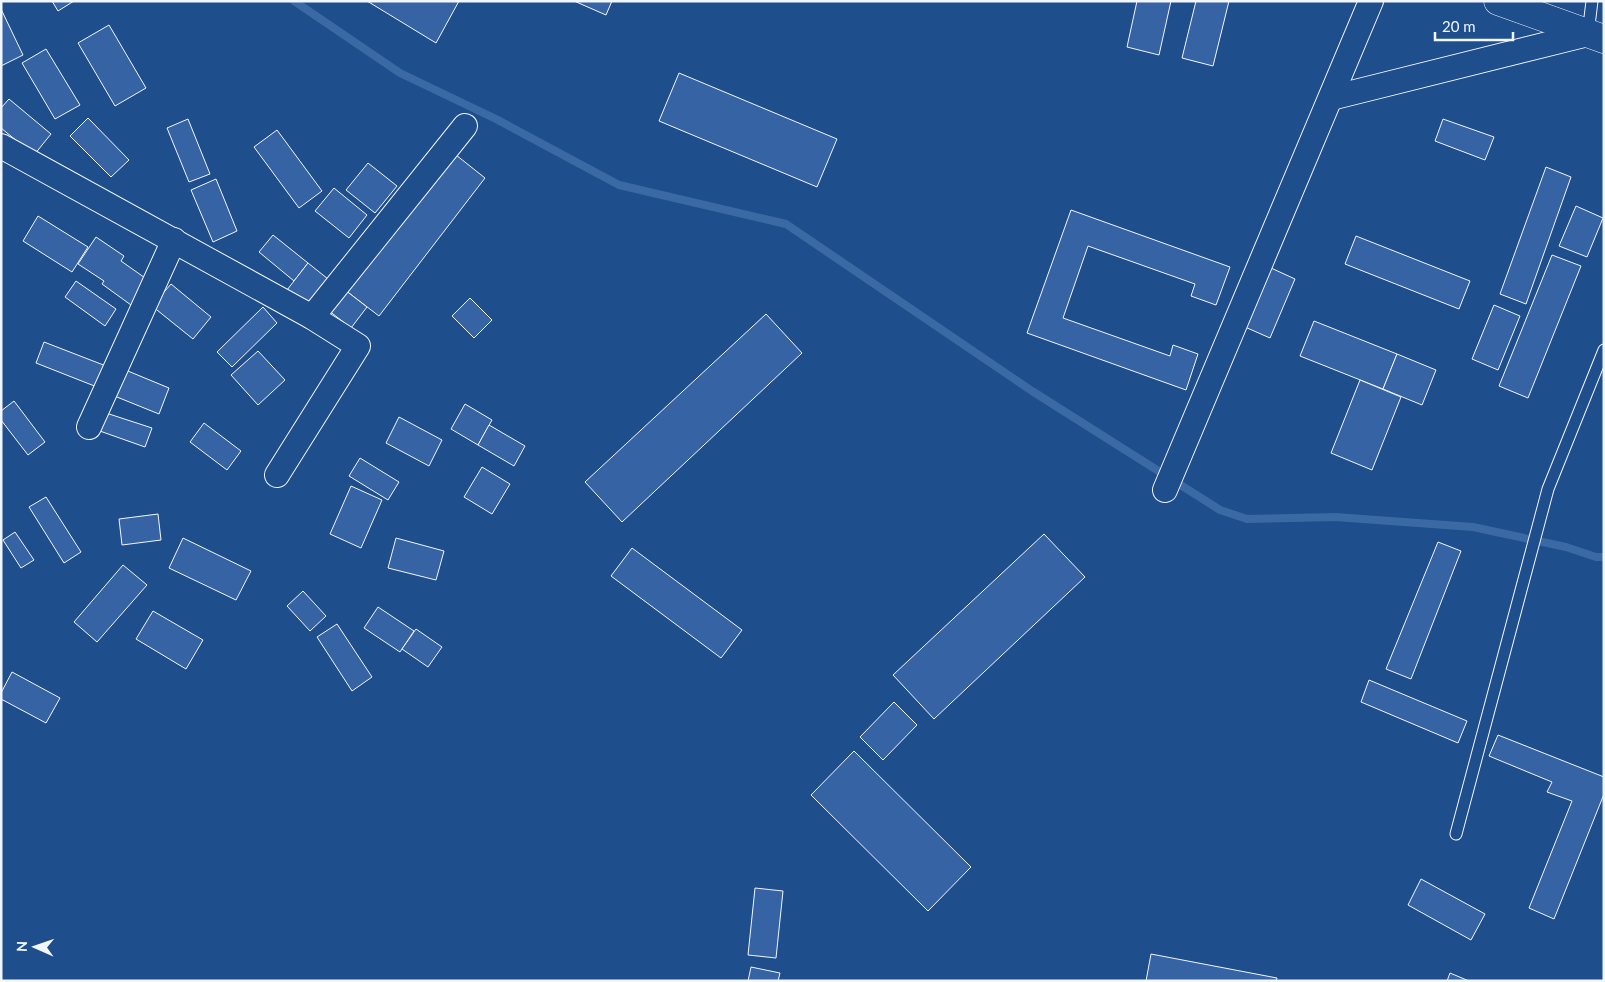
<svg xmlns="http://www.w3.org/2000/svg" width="1605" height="982" font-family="Lato,sans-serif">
	<rect width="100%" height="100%" fill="#1f4e8c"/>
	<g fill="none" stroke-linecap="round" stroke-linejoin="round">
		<polyline stroke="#3b69a3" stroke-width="8" points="294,1 400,73 496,119 619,185 786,224 1032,391 1220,510 1247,519 1335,517 1473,527 1566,547 1596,557 1604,557"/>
	</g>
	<g fill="#3563a3" stroke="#f2f6ff">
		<polygon points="52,1 74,1 58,11"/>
		<polygon points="367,1 459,1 436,43"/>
		<polygon points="574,1 612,1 606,15"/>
		<polygon points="1137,1 1171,1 1159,55 1127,47"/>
		<polygon points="1196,1 1229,1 1213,66 1182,58"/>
		<polygon points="1,9 23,55 1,66"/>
		<polygon points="109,25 146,88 115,106 78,43"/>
		<polygon points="46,49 80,105 55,119 22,63"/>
		<polygon points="679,73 837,139 817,187 659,121"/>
		<polygon points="9,99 51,134 34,155 1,128 1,108"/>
		<polygon points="88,118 129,160 111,177 70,136"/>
		<polygon points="188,119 210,174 189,182 167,128"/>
		<polygon points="1443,119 1494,137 1485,160 1435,141"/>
		<polygon points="277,130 322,191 299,208 254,147"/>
		<polygon points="451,151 485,178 379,316 345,290"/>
		<polygon points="368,163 397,186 375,213 346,190"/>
		<polygon points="1546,167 1571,177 1526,304 1500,294"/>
		<polygon points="216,179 237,231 213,242 191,190"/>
		<polygon points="334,188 367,215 349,238 315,211"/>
		<polygon points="1576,206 1603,218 1587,257 1559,246"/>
		<polygon points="1071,210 1230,267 1216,305 1191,296 1195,284 1088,246 1063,318 1170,356 1173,345 1198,354 1186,390 1027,333"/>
		<polygon points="38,216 88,247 72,272 23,241"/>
		<polygon points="273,235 308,263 294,281 259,252"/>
		<polygon points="1356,236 1470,281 1459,309 1345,264"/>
		<polygon points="96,237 124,256 121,261 148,280 131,305 102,284 104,281 78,264"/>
		<polygon points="1552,255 1581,266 1528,398 1499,386"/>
		<polygon points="308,263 328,279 307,306 287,290"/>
		<polygon points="1271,268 1295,279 1270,338 1245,327"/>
		<polygon points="76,281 116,309 105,326 65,297"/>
		<polygon points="171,284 211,317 193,339 152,306"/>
		<polygon points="345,290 367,307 351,328 328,310"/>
		<polygon points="470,298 492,320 474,338 452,316"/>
		<polygon points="1494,305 1520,316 1498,370 1472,359"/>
		<polygon points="263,307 277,323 232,367 217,352"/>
		<polygon points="766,314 802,353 622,522 585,482"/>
		<polygon points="1314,321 1397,354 1383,389 1300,356"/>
		<polygon points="44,342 106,366 97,387 36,363"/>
		<polygon points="258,351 285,380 258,405 231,375"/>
		<polygon points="1397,354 1436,370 1422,405 1383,389"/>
		<polygon points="123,369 169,388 159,414 112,395"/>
		<polygon points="1360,380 1401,397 1372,470 1331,453"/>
		<polygon points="14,401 45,442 28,455 1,420 1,411"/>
		<polygon points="465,404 492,420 478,445 451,429"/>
		<polygon points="103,412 152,428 145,447 97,430"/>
		<polygon points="399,417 442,440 429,466 386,443"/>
		<polygon points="204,423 241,451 227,470 190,442"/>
		<polygon points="489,425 525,446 514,466 478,445"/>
		<polygon points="360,458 399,482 388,500 349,476"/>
		<polygon points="482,467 510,484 492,514 464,497"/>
		<polygon points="351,486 382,500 361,548 330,534"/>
		<polygon points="46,497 81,552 64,563 29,507"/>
		<polygon points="158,514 161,540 122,545 119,519"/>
		<polygon points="15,532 34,560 21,568 3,540"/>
		<polygon points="1044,534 1085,577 934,719 893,675"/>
		<polygon points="183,538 251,571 236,600 169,568"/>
		<polygon points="396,538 444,551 436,580 388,568"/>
		<polygon points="1438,542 1461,551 1411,679 1386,669"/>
		<polygon points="632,548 742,630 721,658 611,576"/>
		<polygon points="123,565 147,585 97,642 74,622"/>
		<polygon points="303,591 326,616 310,631 287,606"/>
		<polygon points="378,607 414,631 400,652 364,628"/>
		<polygon points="153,611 203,640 186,669 136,639"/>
		<polygon points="337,624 372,677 352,691 317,637"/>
		<polygon points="416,629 442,647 428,667 402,649"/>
		<polygon points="12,672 60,698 46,723 1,699 1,693"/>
		<polygon points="1369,680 1467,721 1458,743 1361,702"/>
		<polygon points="894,702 917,725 883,760 860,737"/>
		<polygon points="1498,735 1604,777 1604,794 1554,919 1529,908 1572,801 1547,792 1552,782 1489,756"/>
		<polygon points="854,751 971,867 928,911 811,795"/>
		<polygon points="1421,879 1485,914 1471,940 1408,905"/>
		<polygon points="755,888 783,891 776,958 748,955"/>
		<polygon points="1151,954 1277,978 1276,981 1146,981"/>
		<polygon points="751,967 780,973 778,981 748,981"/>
		<polygon points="1450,973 1469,981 1447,981"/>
	</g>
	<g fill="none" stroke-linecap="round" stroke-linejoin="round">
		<defs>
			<g id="service">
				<polyline points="1588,34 1592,1"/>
				<polyline points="1456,834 1548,489 1604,350"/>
			</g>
			<g id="minor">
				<polyline points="1331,98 1588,34"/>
				<polyline points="1,146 312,317 358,346 277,475"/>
				<polyline points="312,317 465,126"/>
				<polyline points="89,427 174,240"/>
				<polyline points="1165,490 1371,1"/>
			</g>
			<polyline id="secondary" points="1498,1 1604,39"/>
		</defs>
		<use href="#service" stroke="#f2f6ff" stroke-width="13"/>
		<use href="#minor" stroke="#f2f6ff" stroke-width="26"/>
		<use href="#secondary" stroke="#f2f6ff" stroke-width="29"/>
		<use href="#service" stroke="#1f4e8c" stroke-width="11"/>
		<use href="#minor" stroke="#1f4e8c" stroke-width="24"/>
		<use href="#secondary" stroke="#1f4e8c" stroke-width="28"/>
	</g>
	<rect width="1605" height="982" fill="none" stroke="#f2f6ff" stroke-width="5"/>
	<g transform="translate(35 947) rotate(272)" stroke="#1f4e8c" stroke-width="4" paint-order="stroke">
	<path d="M0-4L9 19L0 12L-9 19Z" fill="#f2f6ff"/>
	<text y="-8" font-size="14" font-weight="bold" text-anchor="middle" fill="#f2f6ff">N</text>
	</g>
	<path d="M1435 32v8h78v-8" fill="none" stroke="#f2f6ff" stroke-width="2.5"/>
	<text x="1442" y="32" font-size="15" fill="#f2f6ff" stroke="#1f4e8c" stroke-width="4" paint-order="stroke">20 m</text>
</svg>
